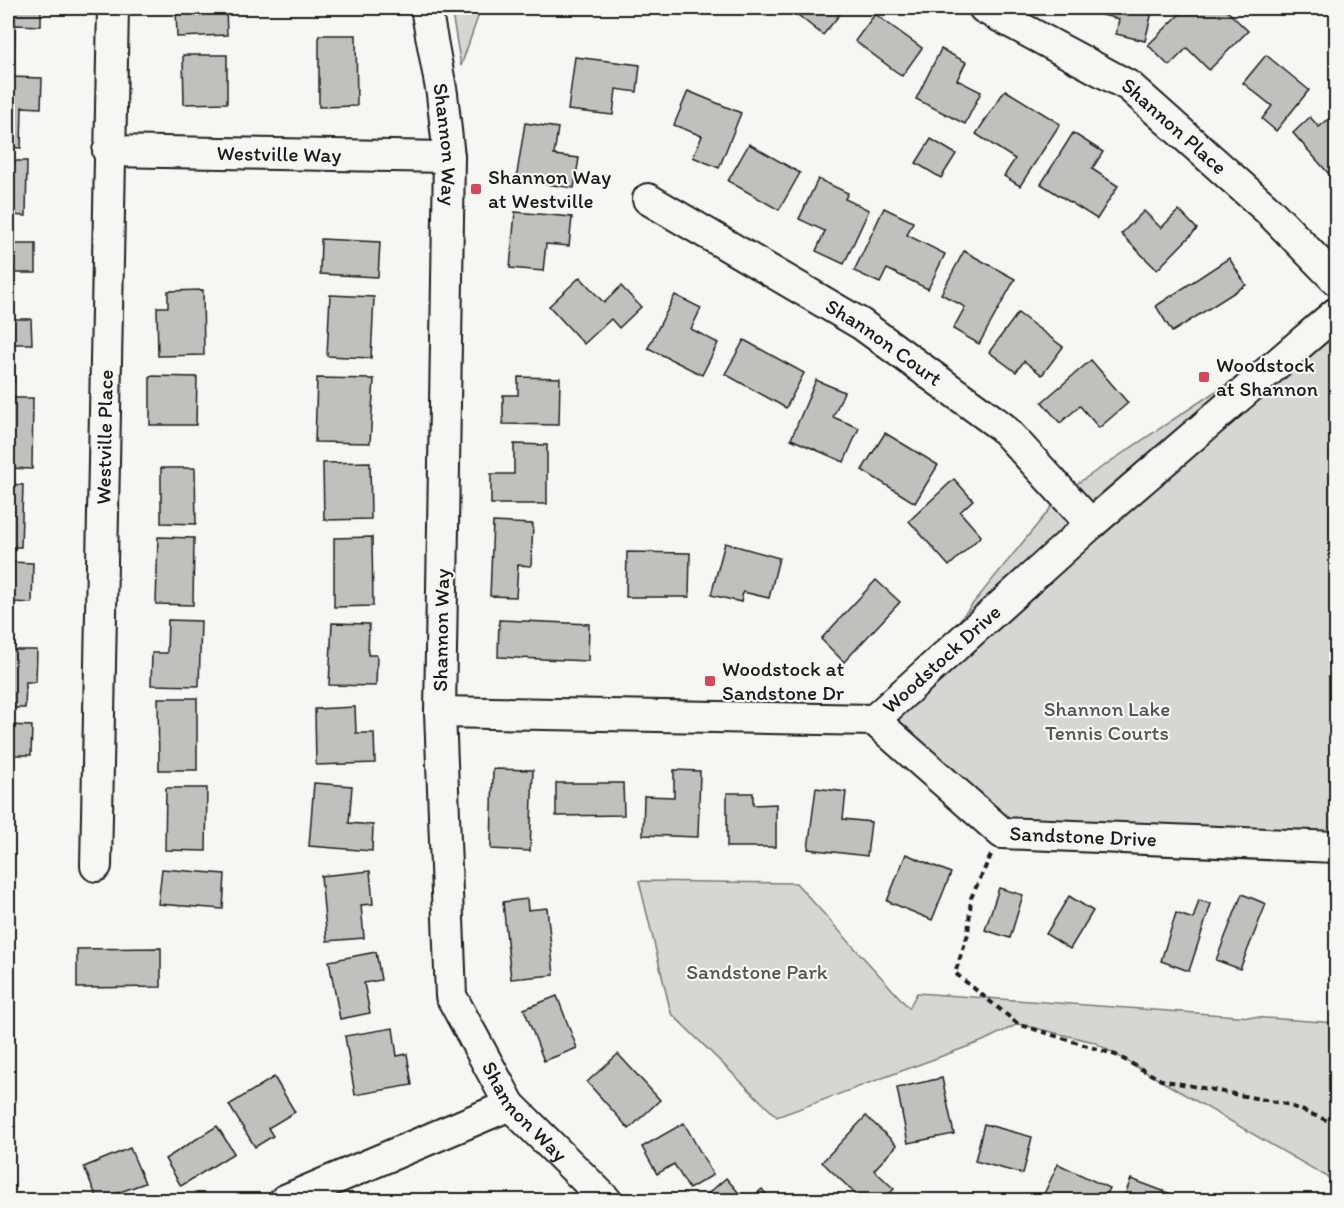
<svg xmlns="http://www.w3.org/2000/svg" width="1344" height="1208" font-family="Itim,sans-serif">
	<rect width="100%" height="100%" fill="#f6f6f2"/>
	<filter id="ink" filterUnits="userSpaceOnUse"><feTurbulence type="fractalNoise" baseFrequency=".0167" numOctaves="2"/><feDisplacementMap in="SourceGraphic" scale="12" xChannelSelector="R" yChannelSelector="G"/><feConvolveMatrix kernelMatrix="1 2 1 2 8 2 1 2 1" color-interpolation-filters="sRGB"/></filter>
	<g filter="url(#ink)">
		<g fill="#d6d6d2" stroke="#797977" stroke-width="1.5">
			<polygon points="451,8 481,8 461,66"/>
			<polygon points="1336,311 1336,844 1026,829 869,731 1063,493"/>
			<polygon points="639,881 796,883 909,1008 917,993 1336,1023 1336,1182 1094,1042 1018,1024 983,1041 777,1117 671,1013"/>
		</g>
		<g fill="#c0c0bd" stroke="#1c1c1c" stroke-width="1.5">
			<polygon points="8,8 41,8 41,26 15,25 14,64 8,63"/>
			<polygon points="176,8 226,8 227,35 177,37"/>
			<polygon points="789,8 845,8 823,35"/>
			<polygon points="1090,8 1153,8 1145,41 1116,34 1119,19 1089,12"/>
			<polygon points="1186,8 1224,8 1248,31 1209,70 1187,48 1169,66 1148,45"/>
			<polygon points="875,14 922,48 902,76 855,41"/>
			<polygon points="319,35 356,35 357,106 319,107"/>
			<polygon points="941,49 966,62 957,80 981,92 965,124 916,99"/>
			<polygon points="183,55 227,55 227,103 184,104"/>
			<polygon points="1266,55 1309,90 1276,131 1262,119 1272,106 1243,83"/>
			<polygon points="575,57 640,65 637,92 616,89 613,115 568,110"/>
			<polygon points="8,77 42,78 41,108 22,107 21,148 8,147"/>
			<polygon points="1005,90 1060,124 1020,186 1004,176 1015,159 976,134"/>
			<polygon points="688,91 741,113 719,168 693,157 702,136 674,125"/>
			<polygon points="1335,114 1336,116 1336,182 1293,133 1310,117 1319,127"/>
			<polygon points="525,123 558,128 554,155 579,158 574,188 516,180"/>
			<polygon points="1073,133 1103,152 1092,169 1118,186 1097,219 1041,184"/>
			<polygon points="931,139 956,154 941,178 916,163"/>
			<polygon points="749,144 800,173 779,210 728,181"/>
			<polygon points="8,161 27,161 26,216 8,215"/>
			<polygon points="818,179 848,193 845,199 869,210 844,264 816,251 825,231 799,219"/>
			<polygon points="884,208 913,222 907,235 945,254 928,289 887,269 880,283 854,271"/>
			<polygon points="1179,210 1197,229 1157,270 1121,234 1144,211 1161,228"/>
			<polygon points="515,212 572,217 569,246 546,244 543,271 510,268"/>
			<polygon points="321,239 380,242 378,277 320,274"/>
			<polygon points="8,244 36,244 36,273 13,273 13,304 8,304"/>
			<polygon points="964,251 1015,279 979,344 953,329 965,307 941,294"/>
			<polygon points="1229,258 1246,285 1172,332 1156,306"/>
			<polygon points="580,277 604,303 621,286 641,307 619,328 611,319 584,344 549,306"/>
			<polygon points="203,290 204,355 158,356 157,307 168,307 168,291"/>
			<polygon points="330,295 374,297 371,358 327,356"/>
			<polygon points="675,295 701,308 691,329 718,343 702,375 648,348"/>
			<polygon points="1018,313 1063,347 1042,375 1024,361 1016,372 989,352"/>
			<polygon points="8,319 31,319 32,344 14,344 14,382 8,382"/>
			<polygon points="744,340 804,373 786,408 725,374"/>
			<polygon points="1091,360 1128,403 1099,428 1080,406 1060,423 1042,402"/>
			<polygon points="150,376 197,377 196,425 150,425"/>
			<polygon points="518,377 560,378 559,425 503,424 503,395 518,395"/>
			<polygon points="317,378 374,379 370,443 315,442"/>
			<polygon points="816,380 844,392 833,417 859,428 844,462 791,439"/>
			<polygon points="8,398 33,398 32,469 8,468"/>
			<polygon points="885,433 938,465 915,503 862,470"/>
			<polygon points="514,444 547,445 547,504 491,504 491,474 514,474"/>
			<polygon points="370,462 371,519 324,520 323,463"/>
			<polygon points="161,468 195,468 196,524 161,523"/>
			<polygon points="954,479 973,500 960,512 981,536 949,566 909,521"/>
			<polygon points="8,484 23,485 21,547 8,547"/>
			<polygon points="493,522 533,524 531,566 518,565 516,597 490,596"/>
			<polygon points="158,537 194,538 193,605 156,604"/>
			<polygon points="372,537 373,606 334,607 334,538"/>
			<polygon points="725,543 779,558 769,598 743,592 741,602 711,595"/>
			<polygon points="627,552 690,553 689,597 626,597"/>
			<polygon points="8,562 33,563 32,603 14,602 14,631 8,631"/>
			<polygon points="876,580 900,602 844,662 821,639"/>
			<polygon points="168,620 201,621 199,686 151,685 152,653 167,653"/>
			<polygon points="499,620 589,624 588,661 498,657"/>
			<polygon points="332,623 369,624 368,655 377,655 376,686 329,685"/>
			<polygon points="8,650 37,650 36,682 26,682 25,708 8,708"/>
			<polygon points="158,698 197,698 197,770 159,770"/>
			<polygon points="355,707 356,733 374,733 375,763 316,765 315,709"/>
			<polygon points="8,725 32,726 31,755 8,755"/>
			<polygon points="493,769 533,770 530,851 491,849"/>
			<polygon points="674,770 700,771 698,837 643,835 644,796 674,797"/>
			<polygon points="314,783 352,786 349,823 373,825 372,851 309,846"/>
			<polygon points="556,783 623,783 624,815 556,816"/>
			<polygon points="166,788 207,788 206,851 165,850"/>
			<polygon points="816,788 846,792 843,819 871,822 867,856 808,849"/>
			<polygon points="727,793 753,793 753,805 776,804 776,847 727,847"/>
			<polygon points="906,854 951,873 932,920 887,901"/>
			<polygon points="162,869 225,874 223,909 158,904"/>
			<polygon points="370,871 373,904 361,905 364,938 327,941 321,876"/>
			<polygon points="999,888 1023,895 1010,938 985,930"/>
			<polygon points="1242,894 1266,904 1240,969 1216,960"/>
			<polygon points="1069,896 1093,911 1070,949 1046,934"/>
			<polygon points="527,899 528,910 547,908 554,975 511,979 503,902"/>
			<polygon points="1199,900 1211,904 1189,971 1161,961 1176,913 1193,919"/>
			<polygon points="161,948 161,987 77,988 77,949"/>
			<polygon points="376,952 381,980 364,983 370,1013 340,1019 329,961"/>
			<polygon points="557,996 577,1048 544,1061 524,1009"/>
			<polygon points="393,1028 397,1056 407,1054 412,1085 355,1095 345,1036"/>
			<polygon points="618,1054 660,1100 629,1129 587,1082"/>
			<polygon points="274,1077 295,1112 268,1128 273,1136 255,1147 229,1105"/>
			<polygon points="942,1078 954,1134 908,1143 897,1088"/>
			<polygon points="866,1116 897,1145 874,1170 894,1189 883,1200 862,1200 822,1162"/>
			<polygon points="684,1123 713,1175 689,1189 674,1164 657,1174 642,1147"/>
			<polygon points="984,1124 1032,1137 1023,1174 975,1161"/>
			<polygon points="217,1126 234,1153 181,1186 165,1159"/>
			<polygon points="130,1148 145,1183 98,1200 84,1167"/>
			<polygon points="1058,1164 1109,1188 1103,1200 1053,1200 1043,1196"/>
			<polygon points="726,1178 745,1200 701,1200"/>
			<polygon points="1131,1179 1187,1200 1123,1200"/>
			<polygon points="762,1189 771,1200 749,1200"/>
		</g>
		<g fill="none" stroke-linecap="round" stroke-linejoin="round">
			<defs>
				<g id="minor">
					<path id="s1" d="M426,8l16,86 7,63 -9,555 11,284 59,109 96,95"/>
					<path id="s2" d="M984,8l145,78 139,124 68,70"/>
					<path id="s3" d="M108,151l341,6"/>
					<path id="s4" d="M648,199l213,125 141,103 89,97"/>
					<path id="s5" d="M440,712l434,8 217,-196 245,-211"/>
					<path id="s6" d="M874,720l128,113 334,14"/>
					<path id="s7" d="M96,866l17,-858"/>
					<polyline points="285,1200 510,1105"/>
				</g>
			</defs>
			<use href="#minor" stroke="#1c1c1c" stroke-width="34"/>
			<polyline stroke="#1c1c1c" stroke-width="4" stroke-dasharray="6 4.5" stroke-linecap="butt" points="991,855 971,898 968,934 955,973 1018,1024 1116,1055 1161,1080 1286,1104 1336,1124"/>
			<use href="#minor" stroke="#f6f6f2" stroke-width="30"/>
		</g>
	</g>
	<g fill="#d1495b" stroke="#f6f6f2" stroke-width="2">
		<rect x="470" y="183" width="12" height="12" rx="3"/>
		<rect x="1198" y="371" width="12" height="12" rx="3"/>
		<rect x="704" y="675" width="12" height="12" rx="3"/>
	</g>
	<g text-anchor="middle" stroke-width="4.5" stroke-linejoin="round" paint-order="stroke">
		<g font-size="21" fill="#1c1c1c" stroke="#f6f6f2">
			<text dy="7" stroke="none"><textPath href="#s2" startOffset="225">Shannon Place</textPath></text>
			<text dy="7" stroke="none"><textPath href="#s1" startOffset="138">Shannon Way</textPath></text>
			<text dy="7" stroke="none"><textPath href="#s3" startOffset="171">Westville Way</textPath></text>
			<text dy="7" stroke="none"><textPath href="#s4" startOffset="276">Shannon Court</textPath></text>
			<text dy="7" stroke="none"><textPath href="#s7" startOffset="429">Westville Place</textPath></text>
			<text transform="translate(441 630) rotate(-89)" y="7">Shannon Way</text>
			<text dy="7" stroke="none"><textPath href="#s5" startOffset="525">Woodstock Drive</textPath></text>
			<text dy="7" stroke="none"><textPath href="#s6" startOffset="252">Sandstone Drive</textPath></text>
			<text dy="7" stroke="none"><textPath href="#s1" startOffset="1128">Shannon Way</textPath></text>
		</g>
		<g font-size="21" fill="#1c1c1c" stroke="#f6f6f2" text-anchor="start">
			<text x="488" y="184">Shannon Way<tspan x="488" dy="24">at Westville</tspan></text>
			<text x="1216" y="372">Woodstock<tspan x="1216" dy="24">at Shannon</tspan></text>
			<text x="722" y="676">Woodstock at<tspan x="722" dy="24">Sandstone Dr</tspan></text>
		</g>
		<g font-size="21" fill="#545453" stroke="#f6f6f2">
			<text x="1107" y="716">Shannon Lake<tspan x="1107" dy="24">Tennis Courts</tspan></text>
			<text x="757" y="979">Sandstone Park</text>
		</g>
	</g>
	<rect width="1344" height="1208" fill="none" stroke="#f6f6f2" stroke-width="30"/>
	<rect x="15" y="15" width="1314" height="1178" fill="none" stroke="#1c1c1c" stroke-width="2" filter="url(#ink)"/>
</svg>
